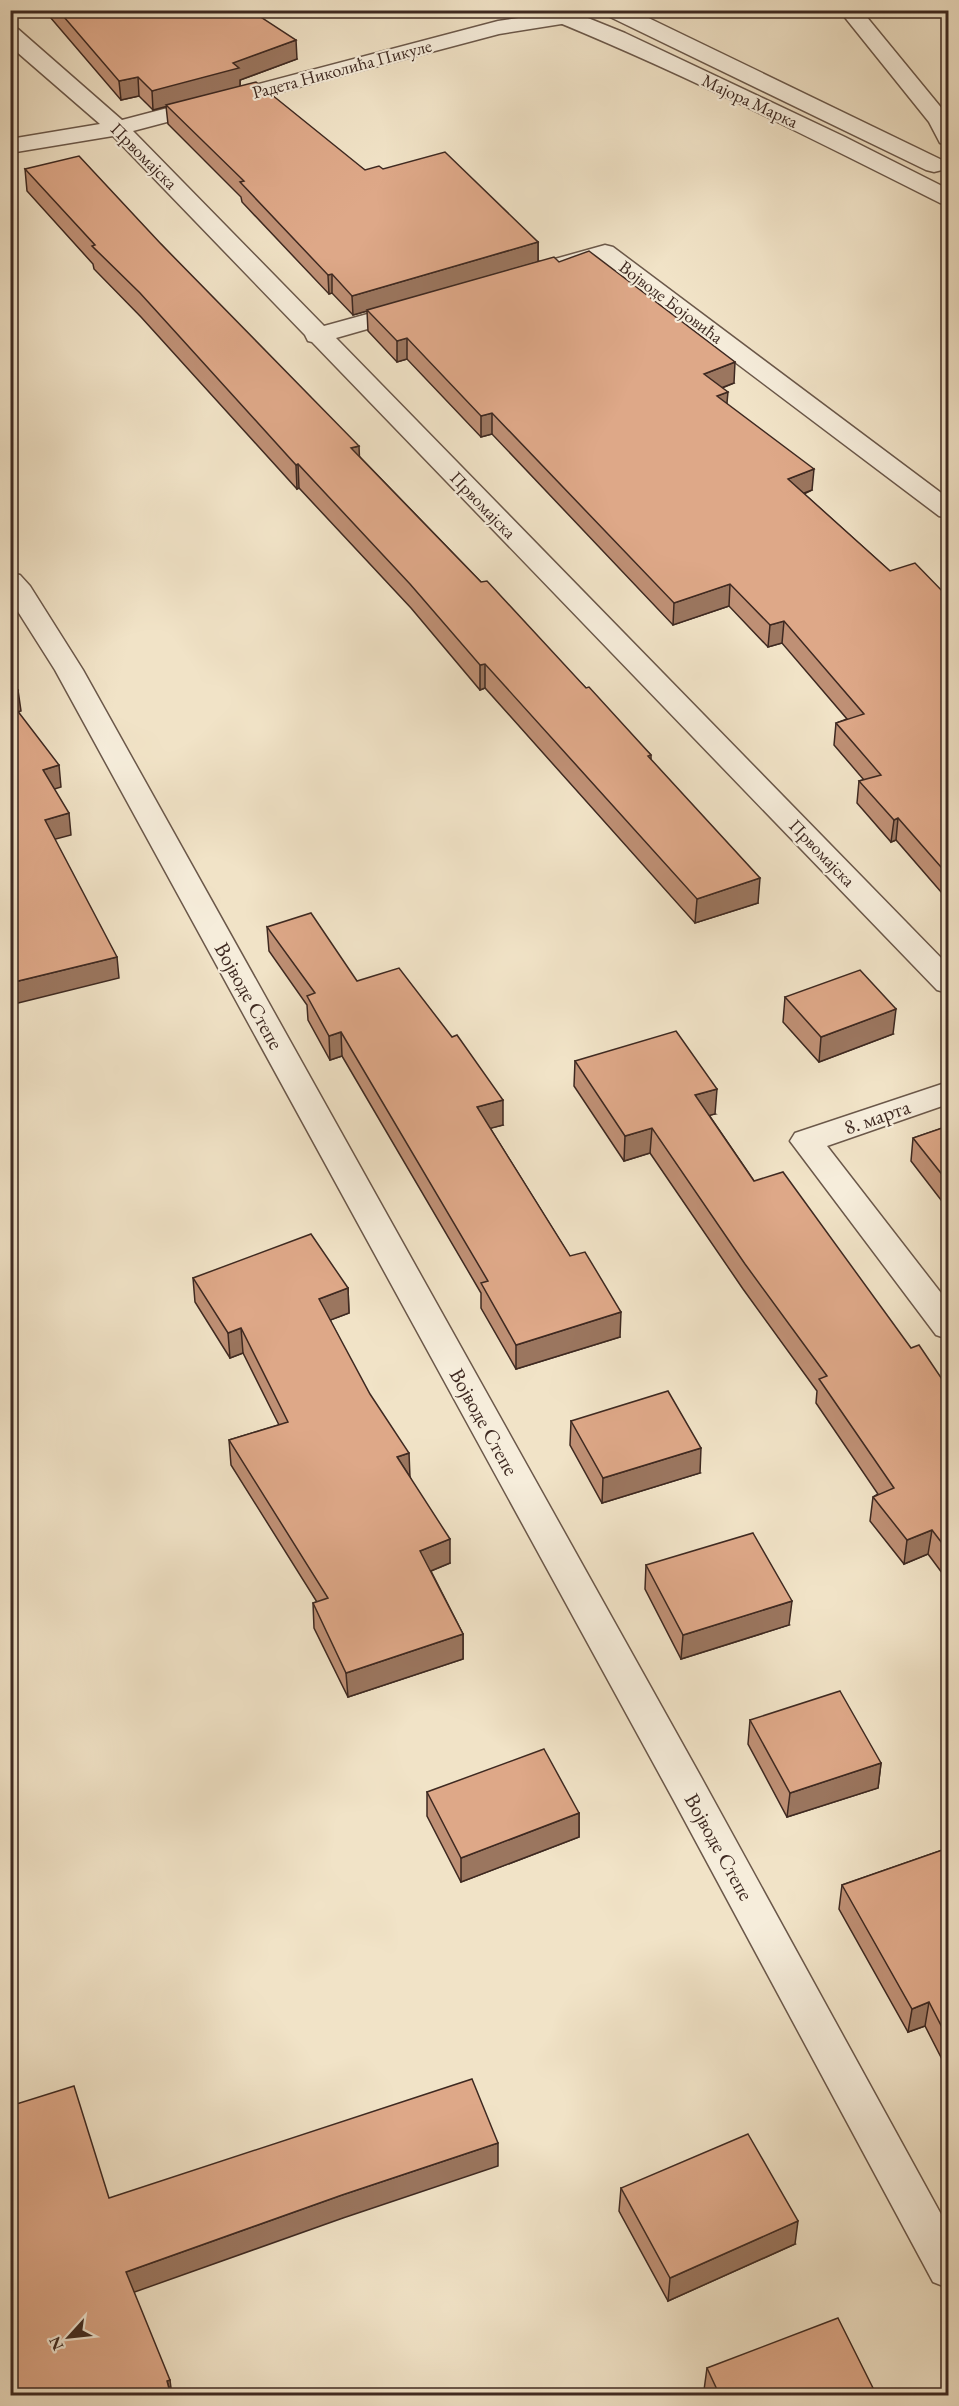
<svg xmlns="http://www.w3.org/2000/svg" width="959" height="2406" font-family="'EB Garamond',serif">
	<rect width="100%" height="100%" fill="#f1e3c7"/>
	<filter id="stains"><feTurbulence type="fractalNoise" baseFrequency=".00333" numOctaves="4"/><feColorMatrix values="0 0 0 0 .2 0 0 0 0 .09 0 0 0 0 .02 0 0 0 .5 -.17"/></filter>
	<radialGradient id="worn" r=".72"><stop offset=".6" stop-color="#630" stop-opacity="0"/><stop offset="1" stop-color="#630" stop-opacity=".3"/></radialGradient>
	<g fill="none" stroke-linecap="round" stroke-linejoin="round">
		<defs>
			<g id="minor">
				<polygon points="839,10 861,10 948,116 948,145 940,143 929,122"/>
				<polygon points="566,11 574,12 577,17 574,22 499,34 133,131 324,326 411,302 420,304 423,309 420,314 336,338 948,965 948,993 937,990 312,342 308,341 305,335 113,136 10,153 10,139 100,124 10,46 10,28 18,29 122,120 498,21"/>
				<polygon points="605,245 613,247 948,498 948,518 939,516 601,261 552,274 544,272 540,267 544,262"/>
				<polygon points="10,573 20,575 30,586 83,670 701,1777 948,2227 948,2288 933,2282 673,1799 55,670 10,599"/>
				<polygon points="948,1082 948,1104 827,1146 948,1302 948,1339 936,1335 790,1141 795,1133"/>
			</g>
			<g id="tertiary">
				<path d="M538,10h30l57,23 220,104 103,52v16l-8,-2c-131,-66 -263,-133 -400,-188z"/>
				<polygon points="604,10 632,10 942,160 946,165 942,170 934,172 926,170 606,15"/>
			</g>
		</defs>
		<use href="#minor" stroke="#6b584a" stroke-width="3"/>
		<use href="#tertiary" stroke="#6b584a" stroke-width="3"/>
		<use href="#minor" fill="#f6eddb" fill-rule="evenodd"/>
		<use href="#tertiary" fill="#f6eddb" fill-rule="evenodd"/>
	</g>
	<g fill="#bf9075" stroke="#3e2921" stroke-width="1.5">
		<polygon points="44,10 250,10 297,59 240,80 240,86 365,170 383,169 538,242 538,261 559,262 734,383 722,388 727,404 812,490 804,494 890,571 948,597 948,900 896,840 891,842 857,803 859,781 864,780 834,745 836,723 847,719 782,643 768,647 729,606 673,625 492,434 481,437 407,359 397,362 368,331 367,311 353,315 332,293 329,294 242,202 241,197 168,124 166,106 153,110 139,96 121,100"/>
		<polygon points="25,169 161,244 360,457 481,582 586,688 651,755 651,760 758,903 695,923 485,688 480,690 411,608 299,488 297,489 141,317 94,269 93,264 27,191"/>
		<polygon points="267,927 357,981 503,1125 490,1128 620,1337 516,1369 481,1308 481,1293 342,1056 330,1060 308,1020 307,1005 269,951"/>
		<polygon points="785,997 893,1034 819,1062 783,1022"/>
		<polygon points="575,1061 715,1114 709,1115 754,1181 948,1388 948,1581 928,1554 904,1564 870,1521 873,1497 878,1494 816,1403 817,1391 743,1289 650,1153 624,1161 574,1086"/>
		<polygon points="948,1126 948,1209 911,1161 913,1138"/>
		<polygon points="193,1278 348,1288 349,1313 330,1320 410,1477 450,1563 431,1571 463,1634 463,1659 348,1697 314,1628 313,1603 317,1602 231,1465 229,1440 279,1425 243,1353 230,1358 195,1302"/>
		<polygon points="571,1421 700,1473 602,1503 570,1445"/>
		<polygon points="646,1565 789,1625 681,1659 645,1589"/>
		<polygon points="750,1720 881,1763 878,1788 787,1817 748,1744"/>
		<polygon points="427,1792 579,1813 579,1837 461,1882 427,1816"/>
		<polygon points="948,1848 948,2071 925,2026 908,2032 839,1909 842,1885"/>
		<polygon points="621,2188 795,2244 668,2301 619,2211"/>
		<polygon points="707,2368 877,2396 707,2396 704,2390"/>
	</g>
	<g fill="#9b765f" stroke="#3e2921" stroke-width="1.5">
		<polygon points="296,40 297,59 240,80 240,87 153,110 152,91"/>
		<polygon points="138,77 139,96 121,100 119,81"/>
		<polygon points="538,242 538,262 353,315 352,296"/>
		<polygon points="332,274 332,293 329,294 328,275"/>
		<polygon points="407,338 407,359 397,362 397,341"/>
		<polygon points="735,362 734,383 703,395 704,374"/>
		<polygon points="728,392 726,413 717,396"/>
		<polygon points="492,413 492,434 481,437 481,416"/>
		<polygon points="359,446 360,470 351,448"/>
		<polygon points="298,464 299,488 297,489 296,465"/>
		<polygon points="814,469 812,490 786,500 788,479"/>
		<polygon points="730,584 729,606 673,625 674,603"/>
		<polygon points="784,621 782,643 768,647 770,625"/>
		<polygon points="485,664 485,688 480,690 480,665"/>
		<polygon points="18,690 21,711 10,714 10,692"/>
		<polygon points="59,765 61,787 45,792 43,770"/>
		<polygon points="69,813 71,835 48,841 45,820"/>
		<polygon points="898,818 896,840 891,842 894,820"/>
		<polygon points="760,878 758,903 695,923 697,899"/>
		<polygon points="117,957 119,978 10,1005 10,983"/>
		<polygon points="896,1009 893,1034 819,1062 821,1037"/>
		<polygon points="341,1032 342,1056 330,1060 329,1036"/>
		<polygon points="717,1089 715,1114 693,1120 695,1095"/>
		<polygon points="503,1100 503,1125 477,1132 477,1107"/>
		<polygon points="652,1128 650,1153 624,1161 625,1136"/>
		<polygon points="348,1288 349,1313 320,1324 319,1299"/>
		<polygon points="621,1312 620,1337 516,1369 516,1345"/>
		<polygon points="241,1328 243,1353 230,1358 228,1333"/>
		<polygon points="701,1448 700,1473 602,1503 603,1478"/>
		<polygon points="409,1453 410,1477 397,1457"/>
		<polygon points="932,1530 928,1554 904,1564 907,1540"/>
		<polygon points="450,1539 450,1563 421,1575 420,1551"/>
		<polygon points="792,1601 789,1625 681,1659 683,1635"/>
		<polygon points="463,1634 463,1659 348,1697 346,1673"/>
		<polygon points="881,1763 878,1788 787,1817 790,1793"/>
		<polygon points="579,1813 579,1837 461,1882 461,1858"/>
		<polygon points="929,2002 925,2026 908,2032 912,2009"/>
		<polygon points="498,2143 498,2166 343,2218 129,2294 126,2272 342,2195"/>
		<polygon points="798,2221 795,2244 668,2301 670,2278"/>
		<polygon points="170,2380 172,2396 167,2381"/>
	</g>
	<g fill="#dea888" stroke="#3e2921" stroke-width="1.5">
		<polygon points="58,10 250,10 296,40 233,63 239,68 152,91 138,77 119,81"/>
		<polygon points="256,82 365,170 379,166 383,169 445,152 538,242 352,296 332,274 328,275 240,182 244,181 166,105"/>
		<polygon points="79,156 161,244 359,446 351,448 481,582 487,581 586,688 589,687 651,755 648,756 760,878 697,899 485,664 480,665 410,584 298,464 296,465 140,293 92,246 95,245 25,169"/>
		<polygon points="589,251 735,362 704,374 728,392 717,396 814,469 788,479 890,571 915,563 948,597 948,875 898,818 894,820 859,781 881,775 836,723 864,714 784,621 770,625 730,584 674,603 492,413 481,416 407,338 397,341 367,310 554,257 559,262"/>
		<polygon points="10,679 18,690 10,692"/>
		<polygon points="10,701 59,765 43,770 69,813 45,820 117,957 10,983"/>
		<polygon points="311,913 357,981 399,968 452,1037 457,1035 503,1100 477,1107 570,1256 585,1252 621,1312 516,1345 481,1283 488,1281 341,1032 329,1036 307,996 315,993 267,927"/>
		<polygon points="860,970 896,1009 821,1037 785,997"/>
		<polygon points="676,1031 717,1089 695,1095 754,1181 783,1172 911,1348 919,1345 948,1388 948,1551 932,1530 907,1540 873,1497 894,1488 819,1379 827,1376 745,1264 652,1128 625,1136 575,1061"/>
		<polygon points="948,1126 948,1182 913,1138"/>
		<polygon points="311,1234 348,1288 319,1299 370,1394 409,1453 397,1457 450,1539 420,1551 463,1634 346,1673 313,1603 328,1598 229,1440 288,1422 241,1328 228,1333 193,1278"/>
		<polygon points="668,1391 701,1448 603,1478 571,1421"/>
		<polygon points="753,1533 792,1601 683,1635 646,1565"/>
		<polygon points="840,1691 881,1763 790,1793 750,1720"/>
		<polygon points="544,1749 579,1813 461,1858 427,1792"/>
		<polygon points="948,1848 948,2039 929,2002 912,2009 842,1885"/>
		<polygon points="472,2079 498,2143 342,2195 126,2272 170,2380 167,2381 171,2396 10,2396 10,2106 74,2086 109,2198"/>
		<polygon points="748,2134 798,2221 670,2278 621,2188"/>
		<polygon points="838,2318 877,2396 720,2396 707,2368"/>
	</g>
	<g text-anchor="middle" stroke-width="4.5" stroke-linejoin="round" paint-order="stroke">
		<g font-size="18" fill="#3e2921" stroke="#f6eddb">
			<text transform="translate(342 69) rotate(-15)" y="6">Радета Николића Пикуле</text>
			<text transform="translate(750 101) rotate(25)" y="6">Мајора Марка</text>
			<text transform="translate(144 156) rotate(45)" y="6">Првомајска</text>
			<text transform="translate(671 302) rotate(37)" y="6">Војводе Бојовића</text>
			<text transform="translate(483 505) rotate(46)" y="6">Првомајска</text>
			<text transform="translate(822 853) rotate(46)" y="6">Првомајска</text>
		</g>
		<g font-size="21" fill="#3e2921" stroke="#f6eddb">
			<text transform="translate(249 996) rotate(61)" y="7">Војводе Степе</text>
			<text transform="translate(877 1117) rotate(-19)" y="7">8. марта</text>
			<text transform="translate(484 1422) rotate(61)" y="7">Војводе Степе</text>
			<text transform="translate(719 1847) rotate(61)" y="7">Војводе Степе</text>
		</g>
	</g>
	<rect width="959" height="2406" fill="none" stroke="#f1e3c7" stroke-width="36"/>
	<rect x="12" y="12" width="935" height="2382" fill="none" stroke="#3e2921" stroke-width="3"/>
	<rect x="18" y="18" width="923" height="2370" fill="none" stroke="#3e2921" stroke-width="1.5"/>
	<g transform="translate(69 2337) rotate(243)" stroke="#f6eddb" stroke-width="4.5" paint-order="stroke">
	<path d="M0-4.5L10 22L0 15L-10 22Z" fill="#3e2921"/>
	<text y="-9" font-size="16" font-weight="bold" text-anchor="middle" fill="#3e2921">N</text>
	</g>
	<rect width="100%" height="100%" filter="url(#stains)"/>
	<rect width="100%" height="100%" fill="url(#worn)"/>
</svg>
